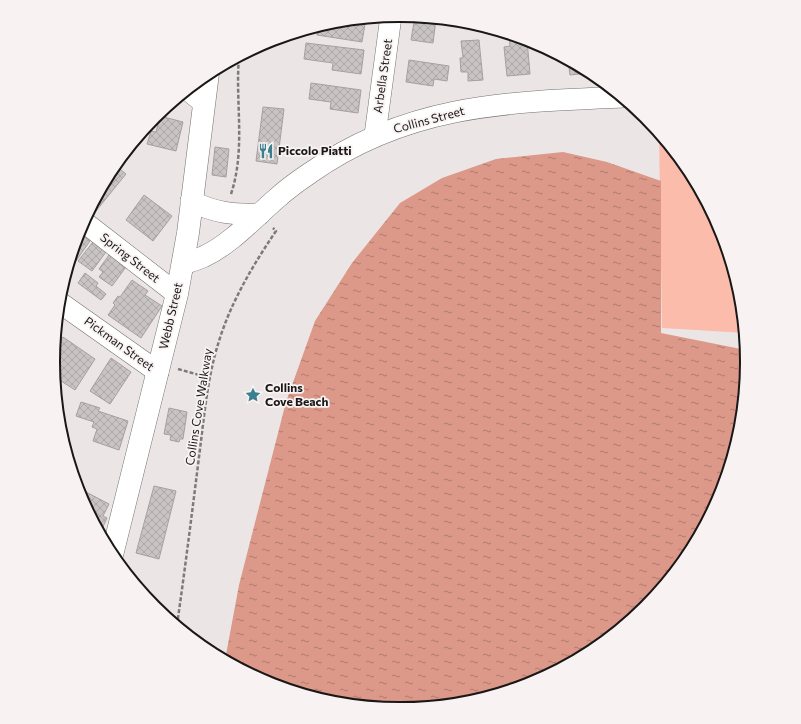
<svg xmlns="http://www.w3.org/2000/svg" width="801" height="724" font-family="Commissioner,sans-serif">
	<defs>
		<pattern id="water-ripples" width="26" height="14" patternUnits="userSpaceOnUse"><rect width="26" height="14" fill="#dc9888"/><path d="M2 4q2-2 4 0t4 0M15 11q2-2 4 0t4 0" fill="none" stroke="#b27b6e"/></pattern>
		<pattern id="building-cross-hatch" width="8" height="8" patternUnits="userSpaceOnUse"><rect width="8" height="8" fill="#c9c4c3"/><path d="M0 0l8 8M0 8l8-8" fill="none" stroke="#aca8a7"/></pattern>
	</defs>
	<rect width="100%" height="100%" fill="#ebe6e5"/>
	<polygon fill="#fbbcac" points="659,133 689,169 721,229 741,295 745,333 662,328"/>
	<polygon fill="url(#water-ripples)" points="563,152 607,162 661,181 661,333 746,350 747,362 741,430 721,495 689,555 646,608 593,651 533,683 468,702 400,709 333,702 267,682 225,660 239,585 286,402 315,321 352,263 400,203 442,178 496,159"/>
	<g fill="url(#building-cross-hatch)" stroke="#a6a1a0">
		<polygon points="415,16 436,19 433,43 411,40"/>
		<polygon points="366,18 362,42 317,35 318,26 333,22"/>
		<polygon points="461,21 476,24 476,27 461,24"/>
		<polygon points="509,34 527,40 530,74 507,76 504,47 510,46"/>
		<polygon points="479,40 483,80 468,81 468,72 461,72 460,58 463,58 461,41"/>
		<polygon points="306,43 364,50 361,74 332,70 333,63 304,59"/>
		<polygon points="409,60 449,66 447,81 434,79 433,86 406,82"/>
		<polygon points="568,60 589,71 589,73 570,75"/>
		<polygon points="311,83 361,90 358,113 330,109 331,102 309,99"/>
		<polygon points="263,107 284,109 277,164 256,161"/>
		<polygon points="160,116 183,122 176,151 147,144 151,131 156,132"/>
		<polygon points="215,147 229,149 226,177 212,175"/>
		<polygon points="115,165 126,174 96,211 94,209 92,211 90,210"/>
		<polygon points="144,195 172,216 153,241 126,220"/>
		<polygon points="83,231 88,235 90,241 66,275 79,233"/>
		<polygon points="93,242 106,252 92,271 78,261"/>
		<polygon points="109,255 126,267 112,286 99,277 103,272 99,269"/>
		<polygon points="85,273 98,283 96,286 106,294 101,300 78,283"/>
		<polygon points="132,280 148,291 145,295 162,306 141,338 108,315 115,305 113,303 118,296 120,297"/>
		<polygon points="63,337 95,359 75,390 55,377 55,350"/>
		<polygon points="111,358 131,372 110,404 90,391"/>
		<polygon points="81,402 100,408 98,411 128,421 119,450 93,441 97,429 92,427 94,422 76,416"/>
		<polygon points="169,408 187,412 183,439 180,439 179,442 170,440 171,435 164,434"/>
		<polygon points="154,486 176,491 159,559 136,553"/>
		<polygon points="84,491 109,504 103,516 107,518 100,533 81,497"/>
	</g>
	<g fill="none" stroke-linecap="round" stroke-linejoin="round">
		<defs>
			<g id="street">
				<polyline points="188,90 204,103"/>
				<polyline points="375,135 391,16"/>
				<path d="M191,201c24,12 43,14 69,13"/>
				<polyline points="84,222 177,294"/>
				<path d="M183,264c6,-2 13,-4 20,-7 28,-13 50,-38 73,-58 10,-9 22,-18 34,-26 98,-69 197,-71 313,-76"/>
				<polyline points="59,302 158,372"/>
			</g>
			<polyline id="secondary" points="112,555 177,294 188,233 208,73"/>
		</defs>
		<use href="#street" stroke="#757170" stroke-width="22"/>
		<use href="#secondary" stroke="#757170" stroke-width="23"/>
		<g stroke="#7d7a79" stroke-width="2.5" stroke-dasharray="4 2" stroke-linecap="butt">
			<path d="M231,194c15,-45 4,-92 8,-137"/>
			<polyline points="178,369 210,378"/>
			<path d="M177,625c8,-56 15,-112 22,-168 5,-38 8,-79 20,-116 12,-39 34,-76 57,-110l-3,-3"/>
		</g>
		<use href="#street" stroke="#fff" stroke-width="21"/>
		<use href="#secondary" stroke="#fff" stroke-width="22"/>
	</g>
	<defs>
		<symbol id="restaurant-bare" viewBox="-9 -9 18 18"><path d="M-5-6h1v4h1v-4h1v4h1v-4h1v5L-1.5 .5V6h-2V.5L-5-1ZM5-6V6H3V1.5H1.5Q1.5-4 5-6Z" fill="#3c808f" stroke="#f8f3f2" stroke-width="2.5" paint-order="stroke"/></symbol>
		<symbol id="sight-bare" viewBox="-9 -9 18 18"><path d="M0-6L1.8-2.2L6-1.7L2.9 1.2L3.7 5.4L0 3.3L-3.7 5.4L-2.9 1.2L-6-1.7L-1.8-2.2Z" fill="#3c808f" stroke="#f8f3f2" stroke-width="2.5" paint-order="stroke"/></symbol>
	</defs>
	<g fill-rule="evenodd">
		<use href="#restaurant-bare" x="255" y="140" width="22" height="22"/>
		<use href="#sight-bare" x="242" y="384" width="22" height="22"/>
	</g>
	<g text-anchor="middle" stroke-width="3.5" stroke-linejoin="round" paint-order="stroke">
		<g font-size="12" fill="#191717" stroke="#f8f3f2">
			<text transform="translate(383 76) rotate(-82)" y="4">Arbella Street</text>
			<text transform="translate(429 120) rotate(-15)" y="4">Collins Street</text>
			<text transform="translate(130 258) rotate(38)" y="4">Spring Street</text>
			<text transform="translate(171 316) rotate(-77)" y="4">Webb Street</text>
			<text transform="translate(119 344) rotate(36)" y="4">Pickman Street</text>
			<text transform="translate(199 407) rotate(-81)" y="4">Collins Cove Walkway</text>
		</g>
		<g font-size="12" font-weight="bold" fill="#191717" stroke="#f8f3f2" text-anchor="start">
			<text x="278" y="155">Piccolo Piatti</text>
			<text x="265" y="392">Collins<tspan x="265" dy="14">Cove Beach</tspan></text>
		</g>
	</g>
	<path d="M0 0H801V724H0ZM60 362a340 340 0 1 1 680 0a340 340 0 1 1-680 0Z" fill="#f8f3f2" fill-rule="evenodd"/>
	<path fill="none" stroke="#191717" stroke-width="2" d="M60 362a340 340 0 1 1 680 0a340 340 0 1 1-680 0Z"/>
</svg>
